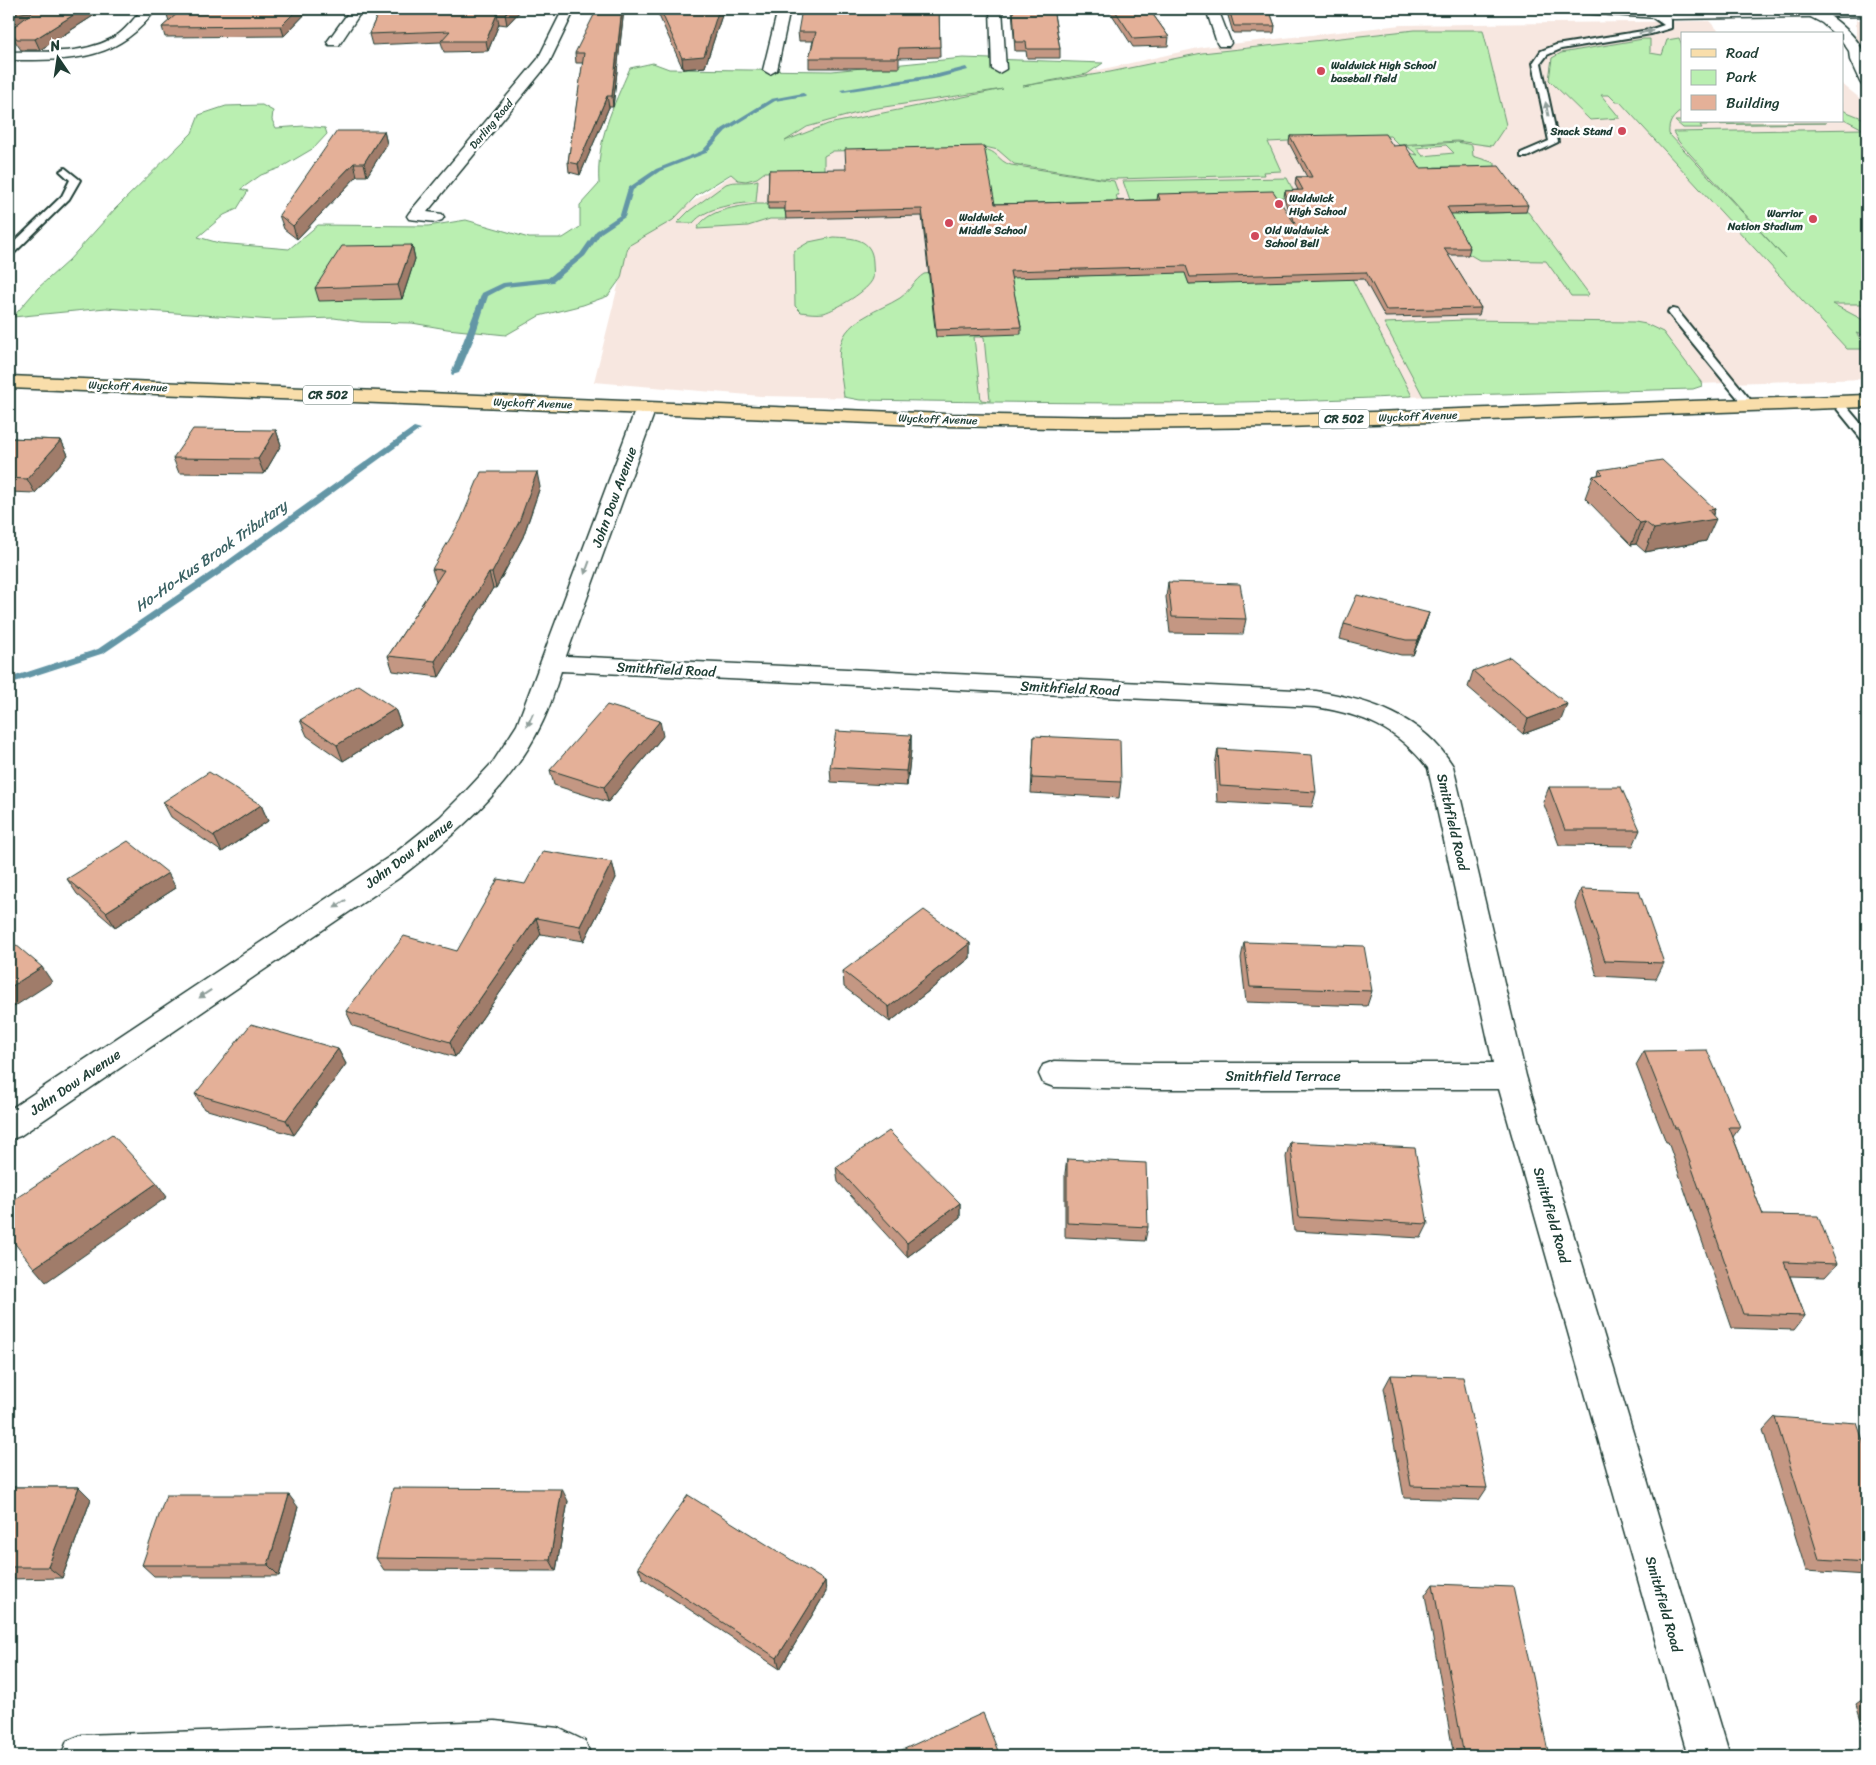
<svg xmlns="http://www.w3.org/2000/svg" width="1876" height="1765" font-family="Sriracha,sans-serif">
	<rect width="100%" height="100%" fill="#fff"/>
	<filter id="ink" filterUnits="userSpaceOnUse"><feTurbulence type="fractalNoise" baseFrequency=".02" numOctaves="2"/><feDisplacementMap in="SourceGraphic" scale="10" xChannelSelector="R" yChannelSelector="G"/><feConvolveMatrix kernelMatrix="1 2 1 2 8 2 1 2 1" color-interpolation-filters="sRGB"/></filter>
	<g filter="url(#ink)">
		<g fill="#f7e7e0">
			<polygon points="1856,20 1867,20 1867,56 1856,37"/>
			<polygon points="1709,21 1722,34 1682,34 1682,121 1842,121 1842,84 1867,104 1867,379 1696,384 1681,389 1165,404 761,396 594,382 628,246 790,135 828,119 871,109 1099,70 1203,47 1401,25"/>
		</g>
		<g fill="#baefb1" stroke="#6c9672" fill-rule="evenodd">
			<path d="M1415,30h68l23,95 -14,21 -35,-5 -58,4 -9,-9 -122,6 13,29 -18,1 1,3 -149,4 -15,-1 -86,-14 -16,-14 -13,-3 -152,4 -9,5v14l-59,2 -8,6 -11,3 -8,-1 -7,-6 -34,21 -24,25 -45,26 -7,32 -13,18 -25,9 -44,11 -33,19 -59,-6 -35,-6 -51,-1 -27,-4 -61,2 -167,-12 -93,9 25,-29 31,-28 46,-51 77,-76 7,-18 27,-9 36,-1 11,6 -1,9 4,8 28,-2 21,2 2,6 -13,14 -34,20 -19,7 -20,14 7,2 -11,18 -13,6 -26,22 21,6 70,6 29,-24 110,1 38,-6 63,18h34l17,-11v-22l19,-21c-3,-44 14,-77 31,-116l23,-5 16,6 163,2 131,-13 140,5 -16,11 -64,12 87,-14 92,-19zM1003,89l-175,35 -43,17 22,-14 64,-18z"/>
			<path d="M1679,38l3,7v65c-9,7 -14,12 -13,24l116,124 -106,-116 -6,-10 190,-3 -21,-11v-8l25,10v184h-34l34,18v14l-11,-3 11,13v3h-20l-227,-247h-4l-7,-7h-8l19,23 -30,2 -41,-40 3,-22 9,-5 82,-14h7v14l12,2 5,-15z"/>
			<polygon points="1675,121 1695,121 1698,123 1826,123 1700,125 1702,128 1683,128"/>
			<path d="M1457,142l15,3 1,11 22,7v4h-60l-20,6 -11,-21 14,3 -10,-8 -9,-1zM1446,145l8,8 -31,3 -7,-8z"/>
			<path d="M982,149c16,1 15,12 29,16l103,16 5,14h-3l2,6 -121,23z"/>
			<polygon points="1287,178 1303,210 1293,197 1130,201 1123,181"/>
			<path d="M758,180l-2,22c-20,2 -49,4 -63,21h-16l12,-12 37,-27c10,-4 21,0 32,-4z"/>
			<path d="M756,204h12l18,5v10h-16l-22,7 -51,3c10,-20 40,-22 59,-25z"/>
			<polygon points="1440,212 1459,214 1528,212 1589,294 1587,296 1571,296 1546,261 1479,260 1467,253"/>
			<path d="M833,237c20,1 39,1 40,25 0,5 1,11 0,16 -4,13 -37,31 -49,35 -8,1 -16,0 -23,-1l-6,-6 -1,-55 15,-9z"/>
			<path d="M1007,263l36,14 94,-3 45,-9 7,19 157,-17 66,129c-184,10 -368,7 -552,4l-16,-3c-4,-36 -15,-61 22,-81 11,-7 23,-11 34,-18 10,-7 14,-18 24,-24zM974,337h10l6,64 -9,-1z"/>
			<polygon points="1465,320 1635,322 1646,324 1663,332 1701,382 1702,386 1693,389 1423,396 1384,323"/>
		</g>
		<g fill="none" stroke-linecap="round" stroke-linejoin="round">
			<g fill="#6396a6" fill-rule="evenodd">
				<polygon points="966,67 968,70 938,78 843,92 840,90 938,74"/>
				<polygon points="803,93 806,95 805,96 775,101 726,131 706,153 660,171 633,190 625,217 601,233 585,256 553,282 505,287 488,296 474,338 459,373 452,375 451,373 482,293 503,283 548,278 580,254 596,231 620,215 628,188 656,169 702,151 722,129 771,99"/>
				<polygon points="414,427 421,429 229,568 104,653 9,684 9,678 98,649 223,564"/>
			</g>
			<defs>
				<g id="service">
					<polygon points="1651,12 1657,12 1671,20 1671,28 1651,34 1561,49 1547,55 1541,63 1558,142 1527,157 1521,157 1521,153 1549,141 1533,63 1541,51 1556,45 1649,30 1664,25 1651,16"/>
					<polygon points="65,168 80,180 69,199 13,254 9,255 9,247 62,196 70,180 60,171"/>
					<polygon points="1673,309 1677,310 1753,403 1755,405 1753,407 1745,407 1669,314 1668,312 1669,310"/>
					<polygon points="1837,399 1841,400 1867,431 1867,441 1863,441 1833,404 1831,402 1833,400"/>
				</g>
				<g id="minor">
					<path d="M143,9h13c-39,54 -87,51 -147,51v-8c35,-1 79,4 110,-18 9,-7 16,-17 24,-25z"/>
					<polygon points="351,9 363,9 339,45 329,45 327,42"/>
					<polygon points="563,9 575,9 549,63 427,212 442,214 444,217 442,220 436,222 409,219 407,216 409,213 538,59"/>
					<polygon points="778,9 790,9 777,70 770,74 763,70"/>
					<polygon points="990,9 1002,9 1006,69 999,73 992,69"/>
					<polygon points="1206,9 1218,9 1231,43 1229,46 1219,46 1217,43"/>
					<polygon points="1575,9 1674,11 1867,9 1867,16 1674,19 1581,13 1576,12"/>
					<path d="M646,402l7,2 3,4 -90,248 750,35c54,9 106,25 137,75l73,310 204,680h-42l-189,-667h-349l-96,-2 -11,-4 -4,-9 4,-9 11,-4 96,2h343l-65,-295c-32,-40 -63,-53 -112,-61l-755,-36c-6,18 -11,37 -20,54 -31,64 -87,111 -142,153l-379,258 -11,4v-30l386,-257 45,-36 27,-27 26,-28 24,-37 119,-317 3,-4z"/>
					<polygon points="495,1721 558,1728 585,1741 591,1756 61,1756 67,1741 82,1735"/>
				</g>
				<path id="tertiary" d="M1800,9c4,0 11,-1 15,0 15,3 44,29 48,43 3,12 4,22 4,34l-5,-1 -2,-3 -10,-22 -1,-9 -7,-10v-7h-8l-12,-11 -21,-11z"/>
				<polygon id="primary" points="9,376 945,414 1116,417 1286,415 1867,395 1867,407 1286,427 1116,429 945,426 9,388"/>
			</defs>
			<use href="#service" stroke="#1f3d34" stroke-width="4"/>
			<use href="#minor" stroke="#1f3d34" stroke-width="3"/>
			<use href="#tertiary" stroke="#1f3d34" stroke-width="3"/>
			<use href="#primary" stroke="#1f3d34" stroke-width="3"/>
			<use href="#service" fill="#fff" fill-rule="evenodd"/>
			<use href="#minor" fill="#fff" fill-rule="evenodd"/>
			<use href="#tertiary" fill="#fff" fill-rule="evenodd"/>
			<use href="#primary" fill="#f9deab" fill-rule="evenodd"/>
		</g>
		<g fill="#c49783" stroke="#1f3d34">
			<polygon points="9,9 104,9 40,50 21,50 15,41 10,30 15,26"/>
			<polygon points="169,9 310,9 284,36 165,37 162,27 169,21 166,12"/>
			<polygon points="380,9 522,9 507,25 499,24 488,51 444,52 441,42 372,45 369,34"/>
			<polygon points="624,9 613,107 609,107 580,175 569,172 568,162 583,63 576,63 575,53"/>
			<polygon points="656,9 724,9 705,67 683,69"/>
			<polygon points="939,9 940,57 899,58 899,68 809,68 809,58 813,41 799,41 798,32"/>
			<polygon points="1012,9 1149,9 1169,37 1168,46 1133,47 1111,13 1054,14 1060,49 1060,58 1027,58 1026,51 1015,51"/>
			<polygon points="1226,9 1269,9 1275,26 1274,33 1233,33"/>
			<polygon points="384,131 387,144 367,176 357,176 297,239 284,229 279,215"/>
			<polygon points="1290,136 1393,146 1420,168 1528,205 1526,212 1450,214 1470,248 1468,255 1448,255 1481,308 1479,315 1385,317 1364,279 1189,284 1185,273 1011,278 1021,327 1021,334 936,337 922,216 786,219 785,209 768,209 768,202 769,170 995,204 1157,200 1158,194 1289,215 1284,197 1285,191 1298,190 1295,184 1296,177 1307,177 1289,143"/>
			<polygon points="412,245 415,259 402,299 319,301 315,288"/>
			<polygon points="276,430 281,445 264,474 179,473 173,458"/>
			<polygon points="9,438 61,440 68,455 35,493 9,492"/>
			<polygon points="1599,470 1715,509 1713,515 1706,541 1645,552 1636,544 1631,545 1585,498 1593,476 1598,475"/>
			<polygon points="540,487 523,537 496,588 493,588 439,677 393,671 388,656 436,582 432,569"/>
			<polygon points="1168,582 1246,619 1243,634 1170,633 1166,597"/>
			<polygon points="1429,613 1424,628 1413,655 1401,655 1340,639 1344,624"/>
			<polygon points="1473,671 1561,720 1523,734 1468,687"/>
			<polygon points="395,709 401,725 343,761 307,736 300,720"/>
			<polygon points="911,735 911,750 907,786 831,782 830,767"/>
			<polygon points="663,736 608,802 554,785 550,770"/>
			<polygon points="1034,736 1121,782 1119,798 1031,793"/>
			<polygon points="1218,749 1316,792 1312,807 1217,802 1215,765"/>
			<polygon points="1549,787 1640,830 1633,846 1559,845 1543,802"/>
			<polygon points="163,802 261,805 268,821 222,852 171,817"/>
			<polygon points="612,862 616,878 584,941 541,934 455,1057 353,1026 346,1011 457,951 525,884"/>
			<polygon points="67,879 176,888 115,927 77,894"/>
			<polygon points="1581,889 1664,963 1656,979 1597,976 1575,904"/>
			<polygon points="1244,942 1372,991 1367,1006 1246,1002 1241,958"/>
			<polygon points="970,943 970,958 890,1022 844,987 843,971"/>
			<polygon points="338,1049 346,1064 294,1135 204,1109 195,1094"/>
			<polygon points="1644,1051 1740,1127 1733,1137 1763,1215 1837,1264 1825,1277 1790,1276 1805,1316 1794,1330 1732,1328 1668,1142 1666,1142 1636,1065"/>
			<polygon points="1290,1142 1428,1224 1421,1238 1294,1231 1286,1157"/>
			<polygon points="1067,1159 1148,1227 1145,1241 1065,1237 1065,1173"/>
			<polygon points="836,1167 960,1203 960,1218 907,1257 838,1182"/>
			<polygon points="1391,1375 1487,1488 1479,1500 1404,1498 1384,1388"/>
			<polygon points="1775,1417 1867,1452 1867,1575 1806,1571 1763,1430"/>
			<polygon points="9,1487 79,1487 91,1499 62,1578 9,1579"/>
			<polygon points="568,1501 556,1571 384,1570 376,1558"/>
			<polygon points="298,1507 279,1576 154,1576 142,1565"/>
			<polygon points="638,1567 825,1581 826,1592 780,1669 643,1579"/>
			<polygon points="1433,1584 1549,1756 1454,1756 1425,1595"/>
			<polygon points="1867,1696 1867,1739 1856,1704"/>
		</g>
		<g fill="#a07b6a" stroke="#1f3d34">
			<polygon points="83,9 104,9 40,50 35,39"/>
			<polygon points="298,9 310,9 284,36 281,26"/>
			<polygon points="510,9 522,9 507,25 505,14"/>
			<polygon points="622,9 624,9 613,107 612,96"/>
			<polygon points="719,9 724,9 705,67 683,69 682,58"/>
			<polygon points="34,11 38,22 9,27 9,15"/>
			<polygon points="497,14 499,24 488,51 486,41"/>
			<polygon points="607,96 609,107 580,175 578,164"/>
			<polygon points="384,131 387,144 367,176 364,163"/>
			<polygon points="354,163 357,176 297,239 293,226"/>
			<polygon points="412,245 415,259 402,299 398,285"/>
			<polygon points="276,430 281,445 264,474 258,459"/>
			<polygon points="61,440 68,455 35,493 27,479"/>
			<polygon points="537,472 540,487 523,537 496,588 492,573"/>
			<polygon points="1715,509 1711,519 1716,519 1706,541 1645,552 1654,529 1708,510"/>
			<polygon points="1645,522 1636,544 1631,545 1640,523"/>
			<polygon points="489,573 493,588 439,677 435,661"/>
			<polygon points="1429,613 1424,628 1413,655 1418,640"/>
			<polygon points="1567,704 1561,720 1523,734 1528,719"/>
			<polygon points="395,709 401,725 343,761 337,745"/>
			<polygon points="660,721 663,736 608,802 604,787"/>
			<polygon points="911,735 911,750 907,786 906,771"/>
			<polygon points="261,805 268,821 222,852 214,836"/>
			<polygon points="612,862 616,878 584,941 580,926"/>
			<polygon points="168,873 176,888 115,927 106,912"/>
			<polygon points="536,918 541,934 455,1057 450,1042"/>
			<polygon points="970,943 970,958 890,1022 889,1007"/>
			<polygon points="42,967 52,982 9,1010 9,988"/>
			<polygon points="338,1049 346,1064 294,1135 286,1120"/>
			<polygon points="157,1183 167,1197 46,1282 34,1268"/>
			<polygon points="960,1203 960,1218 907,1257 907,1243"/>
			<polygon points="79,1487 91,1499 62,1578 48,1567"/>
			<polygon points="562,1489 568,1501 556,1571 550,1560"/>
			<polygon points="289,1495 298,1507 279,1576 268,1565"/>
			<polygon points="825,1581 826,1592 780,1669 777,1658"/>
		</g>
		<g fill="#e4b098" stroke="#1f3d34">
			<polygon points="9,9 83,9 35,39 17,39 10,30 34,11 9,15"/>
			<polygon points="169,9 298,9 281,26 162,27 179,12 166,12"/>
			<polygon points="380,9 510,9 505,14 497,14 486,41 441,41 450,31 369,34"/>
			<polygon points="597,9 622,9 612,96 607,96 578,164 568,162 584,53 575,53"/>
			<polygon points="660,9 719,9 704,56 682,58"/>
			<polygon points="802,9 939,9 940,47 899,48 898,58 809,58 816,32 798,32"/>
			<polygon points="1013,9 1053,9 1060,49 1027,49 1026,42 1015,42"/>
			<polygon points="1114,9 1149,9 1169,37 1134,39"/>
			<polygon points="1229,9 1269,9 1275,26 1234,26"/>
			<polygon points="337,131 384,131 364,163 354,163 293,226 279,215"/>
			<polygon points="1385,134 1393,146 1405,145 1420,168 1499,166 1528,205 1447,207 1470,248 1444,248 1481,308 1386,310 1366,272 1190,277 1186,266 1010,271 1021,327 936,330 922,209 785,212 785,202 768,202 769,170 846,169 845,149 984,146 995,204 1160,200 1158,194 1273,191 1295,224 1285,191 1303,190 1296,177 1312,177 1290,136"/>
			<polygon points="412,245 398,285 315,288 342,246"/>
			<polygon points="193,429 276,430 258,459 173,458"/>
			<polygon points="9,438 61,440 27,479 9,478"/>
			<polygon points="1662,460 1715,509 1708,510 1716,519 1654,529 1645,522 1640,523 1593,476 1603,474 1599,470"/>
			<polygon points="481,472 537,472 519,522 492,573 489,573 435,661 388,656 444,570 432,569 461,520"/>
			<polygon points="1168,582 1240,584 1246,619 1172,617"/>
			<polygon points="1357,595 1429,613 1418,640 1406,640 1344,624"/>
			<polygon points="1510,657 1567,704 1528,719 1473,671"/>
			<polygon points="359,685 395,709 337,745 300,720"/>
			<polygon points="607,705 660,721 604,787 550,770"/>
			<polygon points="836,731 911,735 906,771 830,767"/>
			<polygon points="1034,736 1120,740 1121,782 1032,778"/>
			<polygon points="1218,749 1312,755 1316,792 1220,786"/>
			<polygon points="209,772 261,805 214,836 163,802"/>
			<polygon points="1549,787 1621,787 1640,830 1565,830"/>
			<polygon points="128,841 168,873 106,912 67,879"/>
			<polygon points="543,851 612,862 580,926 536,918 450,1042 346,1011 404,936 457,951 498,879 525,884"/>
			<polygon points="1581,889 1639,891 1664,963 1605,961"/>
			<polygon points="924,910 970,943 889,1007 843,971"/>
			<polygon points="9,939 42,967 9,988"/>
			<polygon points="1244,942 1364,946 1372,991 1250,987"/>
			<polygon points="251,1024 338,1049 286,1120 195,1094"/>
			<polygon points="1707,1050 1740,1127 1729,1127 1763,1215 1818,1216 1837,1264 1784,1262 1805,1316 1743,1314 1678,1128 1675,1128 1644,1051"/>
			<polygon points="889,1131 960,1203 907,1243 836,1167"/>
			<polygon points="112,1134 157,1183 34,1268 9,1236 9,1203"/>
			<polygon points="1290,1142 1415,1148 1428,1224 1299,1217"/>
			<polygon points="1067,1159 1146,1163 1148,1227 1067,1223"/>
			<polygon points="1391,1375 1463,1377 1487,1488 1411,1486"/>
			<polygon points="1775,1417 1857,1423 1867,1452 1867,1562 1819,1559"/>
			<polygon points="9,1487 79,1487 48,1567 9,1567"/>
			<polygon points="393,1488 562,1489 550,1560 376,1558"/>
			<polygon points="166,1495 289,1495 268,1565 142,1565"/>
			<polygon points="688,1495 825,1581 777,1658 638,1567"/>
			<polygon points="1433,1584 1513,1587 1549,1756 1464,1756"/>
			<polygon points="983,1713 1000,1756 889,1756"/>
		</g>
		<defs><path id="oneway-solid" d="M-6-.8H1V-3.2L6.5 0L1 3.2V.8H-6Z" transform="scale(1.25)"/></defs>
		<g fill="#8f9e9a">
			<use href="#oneway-solid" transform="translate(1646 32) rotate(-11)"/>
			<use href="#oneway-solid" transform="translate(1547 109) rotate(-102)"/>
			<use href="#oneway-solid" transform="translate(587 568) rotate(110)"/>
			<use href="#oneway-solid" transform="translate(530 720) rotate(114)"/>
			<use href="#oneway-solid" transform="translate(340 904) rotate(146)"/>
			<use href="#oneway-solid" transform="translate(205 994) rotate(146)"/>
		</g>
	</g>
	<g fill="#d1495b" stroke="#fff" stroke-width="2">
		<circle cx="1321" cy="71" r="5"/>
		<circle cx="1622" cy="131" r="5"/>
		<circle cx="1279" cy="204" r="5"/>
		<circle cx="1813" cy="219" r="5"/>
		<circle cx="949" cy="223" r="5"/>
		<circle cx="1255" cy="236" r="5"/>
	</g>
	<g text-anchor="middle" stroke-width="5" stroke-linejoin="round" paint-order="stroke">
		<g font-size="11" font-weight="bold" fill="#1f3d34" stroke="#fff" text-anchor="start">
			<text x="1331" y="69">Waldwick High School<tspan x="1331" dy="13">baseball field</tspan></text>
			<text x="1612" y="135" text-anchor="end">Snack Stand</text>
			<text x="1289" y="202">Waldwick<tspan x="1289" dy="13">High School</tspan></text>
			<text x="1803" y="217" text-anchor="end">Warrior<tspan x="1803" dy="13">Nation Stadium</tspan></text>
			<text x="959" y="221">Waldwick<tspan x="959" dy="13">Middle School</tspan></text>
			<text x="1265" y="234">Old Waldwick<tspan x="1265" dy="13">School Bell</tspan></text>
		</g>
		<g font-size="11" fill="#1f3d34" stroke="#fff">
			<text transform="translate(491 124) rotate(-50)" y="4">Darling Road</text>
			<text transform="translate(128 386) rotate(2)" y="4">Wyckoff Avenue</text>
			<text transform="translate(533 403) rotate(2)" y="4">Wyckoff Avenue</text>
			<text transform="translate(1418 416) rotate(-2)" y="4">Wyckoff Avenue</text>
			<text transform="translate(938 419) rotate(2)" y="4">Wyckoff Avenue</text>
		</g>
		<g fill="#fff" stroke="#627771" stroke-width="1">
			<rect x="303" y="385.5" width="50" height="19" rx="4"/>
			<rect x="1319" y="409.5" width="50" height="19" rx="4"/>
		</g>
		<g font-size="12" font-weight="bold" fill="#1f3d34">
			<text x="328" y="399">CR 502</text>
			<text x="1344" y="423">CR 502</text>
		</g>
		<g font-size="14" fill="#1f3d34" stroke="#fff">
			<text transform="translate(614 497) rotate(-70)" y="5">John Dow Avenue</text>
			<text transform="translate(666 669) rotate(3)" y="5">Smithfield Road</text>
			<text transform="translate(1070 688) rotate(3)" y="5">Smithfield Road</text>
			<text transform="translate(1453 822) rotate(77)" y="5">Smithfield Road</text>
			<text transform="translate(409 853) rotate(-37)" y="5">John Dow Avenue</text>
			<text x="1283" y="1081">Smithfield Terrace</text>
			<text transform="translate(75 1082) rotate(-34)" y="5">John Dow Avenue</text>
			<text transform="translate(1552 1215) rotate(74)" y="5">Smithfield Road</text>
			<text transform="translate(1664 1604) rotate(74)" y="5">Smithfield Road</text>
		</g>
		<g font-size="15" font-style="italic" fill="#3b6264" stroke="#fff">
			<text transform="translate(211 556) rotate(-35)" y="5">Ho-Ho-Kus Brook Tributary</text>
		</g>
	</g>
	<rect width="1876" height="1765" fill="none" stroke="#fff" stroke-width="30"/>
	<rect x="15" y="15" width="1846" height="1735" fill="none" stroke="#1f3d34" stroke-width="2" filter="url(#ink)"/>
	<rect x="1681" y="32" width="162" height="90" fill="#ffffff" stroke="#a5b1ae"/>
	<rect x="1691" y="49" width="25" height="8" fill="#f9deab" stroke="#a5b1ae"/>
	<text x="1726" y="58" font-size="15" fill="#1f3d34">Road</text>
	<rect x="1691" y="70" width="25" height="15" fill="#baefb1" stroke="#a5b1ae"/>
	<text x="1726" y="82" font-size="15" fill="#1f3d34">Park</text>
	<rect x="1691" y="95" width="25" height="15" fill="#e4b098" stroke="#a5b1ae"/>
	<text x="1726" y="108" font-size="15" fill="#1f3d34">Building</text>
	<g transform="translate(58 58) rotate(347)" stroke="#ffffff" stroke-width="4" paint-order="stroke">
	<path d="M0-4L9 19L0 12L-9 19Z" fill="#1f3d34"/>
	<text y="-8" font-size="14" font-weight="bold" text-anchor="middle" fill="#1f3d34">N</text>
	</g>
</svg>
